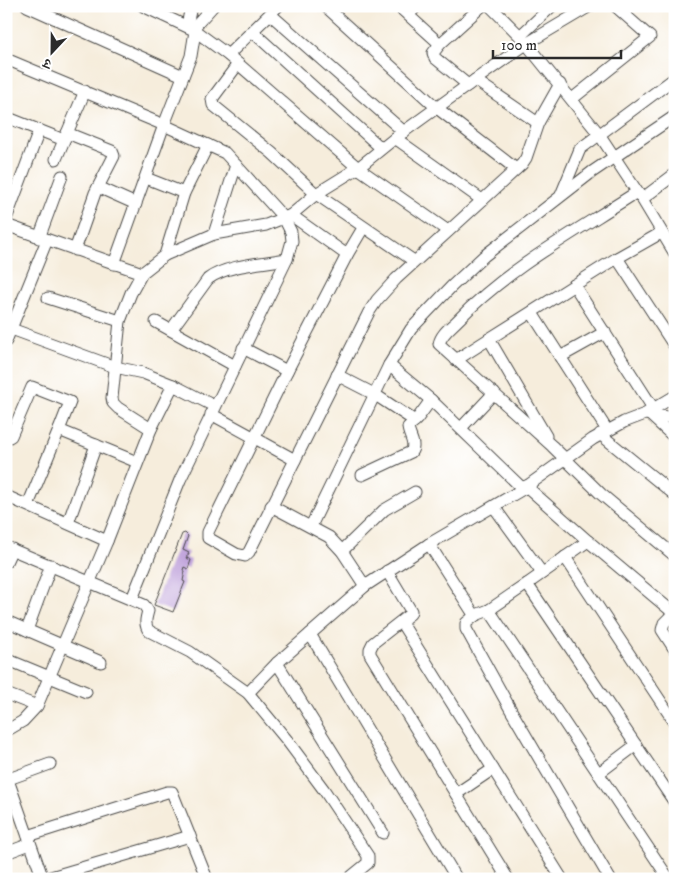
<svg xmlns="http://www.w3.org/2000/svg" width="681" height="885" font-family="'IM FELL DW Pica','Noto Serif Devanagari',serif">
	<rect width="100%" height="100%" fill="#fff"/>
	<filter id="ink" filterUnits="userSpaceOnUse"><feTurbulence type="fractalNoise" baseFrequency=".02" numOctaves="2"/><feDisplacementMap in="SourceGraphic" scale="10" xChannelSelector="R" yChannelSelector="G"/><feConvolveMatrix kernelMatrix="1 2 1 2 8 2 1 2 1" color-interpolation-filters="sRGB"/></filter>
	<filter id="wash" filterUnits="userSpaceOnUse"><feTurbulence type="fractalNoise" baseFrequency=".0096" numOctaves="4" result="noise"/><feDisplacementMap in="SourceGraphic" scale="20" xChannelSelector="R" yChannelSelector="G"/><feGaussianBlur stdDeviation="1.12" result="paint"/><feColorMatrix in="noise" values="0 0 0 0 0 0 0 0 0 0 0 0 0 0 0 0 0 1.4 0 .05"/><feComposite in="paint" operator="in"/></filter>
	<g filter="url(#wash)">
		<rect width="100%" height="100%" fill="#f6eddc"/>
		<g id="blocks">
			<polygon fill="#bc9dd9" points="185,533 188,536 183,550 189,553 186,558 191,560 188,569 184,567 183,570 185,571 183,581 185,582 173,612 154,605 182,534"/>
		</g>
	</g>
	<g filter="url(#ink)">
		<use href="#blocks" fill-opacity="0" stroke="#494846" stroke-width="1"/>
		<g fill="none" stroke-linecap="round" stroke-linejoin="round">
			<defs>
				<g id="minor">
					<polyline points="27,6 183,76"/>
					<polyline points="143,6 194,30 228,55 358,168 448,231"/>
					<polyline points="325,6 437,108 516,169"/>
					<polyline points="398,6 440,44"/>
					<polyline points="490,6 520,36 599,134 642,199 675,254"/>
					<polyline points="270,14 404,132"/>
					<polyline points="408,15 417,6"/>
					<polyline points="187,26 191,6"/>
					<polyline points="253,32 381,148"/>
					<polyline points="520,36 552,6"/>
					<polyline points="228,55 278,6"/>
					<polyline points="6,59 164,125 225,153 284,218 291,232 292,241 287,259 180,480 132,599"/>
					<polyline points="238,64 212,99 213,105 272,153 316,194 414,261"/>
					<polyline points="475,80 538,123"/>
					<polyline points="468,85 435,58 433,53 440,44 482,6"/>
					<polyline points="572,99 650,37 615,6"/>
					<polyline points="6,117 64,140"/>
					<polyline points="67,133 112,151 114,156 95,193 75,250"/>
					<polyline points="395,138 482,200"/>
					<polyline points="56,159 85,91"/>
					<polyline points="146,178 184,193"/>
					<polyline points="98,187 136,204"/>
					<path d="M637,192c-62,40 -129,76 -180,129 -7,7 -16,13 -18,23l113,102 49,48 74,62"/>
					<polyline points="561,195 580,149 675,78"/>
					<polyline points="642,199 675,174"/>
					<polyline points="291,215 347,255"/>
					<polyline points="6,219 39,131"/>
					<polyline points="6,225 142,273"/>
					<polyline points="363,228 347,255 287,371 208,532 208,538 236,554 245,556 249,552 369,312 377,300 396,279 522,164 526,158 538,123 560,84"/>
					<polyline points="214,234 236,165"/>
					<polyline points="39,238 62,176"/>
					<polyline points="165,255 184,193 208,145"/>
					<polyline points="617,258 675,347"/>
					<polyline points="114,264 164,125 191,56 196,25 213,6"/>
					<polyline points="574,285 653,408"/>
					<polyline points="48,298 120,321"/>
					<polyline points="532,313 607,430"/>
					<polyline points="156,322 235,366"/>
					<polyline points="6,327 115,367 143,373 173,385"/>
					<path d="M171,330l37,-51c18,-14 56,-16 79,-20"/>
					<polyline points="6,341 47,240"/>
					<polyline points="243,348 287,371"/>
					<polyline points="560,357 605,332"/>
					<polyline points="456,360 489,339"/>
					<polyline points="389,365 431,400 523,489"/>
					<polyline points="337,375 374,394 415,421"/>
					<polyline points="648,412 675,396"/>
					<polyline points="211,414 295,460"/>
					<polyline points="649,414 675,438"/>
					<polyline points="461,428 494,393"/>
					<polyline points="151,429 118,408 113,403 112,398 120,321 131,293 142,273 165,255 214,234 266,225 291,215 316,194 358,168 395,138 475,80 526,44 590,6"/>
					<polyline points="600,434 675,495"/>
					<polyline points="546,436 489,339 617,258 661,233"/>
					<polyline points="6,439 11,436 32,387 70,402 59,430"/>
					<path d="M362,475l49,-23c6,-8 -3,-17 -3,-25l9,-8 14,-19"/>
					<polyline points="526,486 588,541 675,614"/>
					<polyline points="6,496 107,541"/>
					<polyline points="28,505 59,430 137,462"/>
					<polyline points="271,506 329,537 342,551 365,586"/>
					<polyline points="494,507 542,573"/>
					<polyline points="68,523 96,445"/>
					<polyline points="311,526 389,365 411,329 452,286 484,256 592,172 675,116"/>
					<polyline points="429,544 473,613 476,615 489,610 527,584 588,541"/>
					<path d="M6,547l138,58 4,6c-2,7 -4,14 1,20l41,21 58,41 38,46 38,51 44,66v7l-16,13 -1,3"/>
					<polyline points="342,551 384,510 415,492"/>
					<polyline points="565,557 675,723"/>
					<polyline points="6,562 12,549"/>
					<polyline points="387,571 411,611 410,614 373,643 370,649 370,654 508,879"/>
					<polyline points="527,584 675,803"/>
					<polyline points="489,610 669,879"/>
					<polyline points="674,613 664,623 662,630 675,650"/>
					<polyline points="476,615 466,623 466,629 512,712 610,879"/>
					<polyline points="6,621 101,662"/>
					<polyline points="401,622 562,879"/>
					<polyline points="27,630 51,565"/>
					<polyline points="310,634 457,879"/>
					<polyline points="6,659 86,692"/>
					<polyline points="277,663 383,833"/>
					<polyline points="248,693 277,663 365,586 429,544 523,489 593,439 624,422 645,414 675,418"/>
					<polyline points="6,694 37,706"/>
					<polyline points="6,731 23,721 37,706 107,541 151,429 173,385 214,406"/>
					<polyline points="599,773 636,745"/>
					<polyline points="6,780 50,764"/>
					<polyline points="8,780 43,879"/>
					<polyline points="456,794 493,769"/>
					<polyline points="28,836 167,792 172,792 207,879"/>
					<polyline points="6,853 30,844"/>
					<polyline points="44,879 190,836"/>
				</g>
			</defs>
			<use href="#minor" stroke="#494846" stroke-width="13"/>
			<use href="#minor" stroke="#fff" stroke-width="11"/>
		</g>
	</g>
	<rect width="681" height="885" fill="none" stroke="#fff" stroke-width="25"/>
	<g transform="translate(52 52) rotate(202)" stroke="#ffffff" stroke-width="4" paint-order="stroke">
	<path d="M0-4L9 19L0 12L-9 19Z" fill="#2b2b2b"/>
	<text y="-8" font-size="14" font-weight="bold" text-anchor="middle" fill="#2b2b2b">उ</text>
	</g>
	<path d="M493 50v8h128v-8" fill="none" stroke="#2b2b2b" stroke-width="2.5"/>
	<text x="501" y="50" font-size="15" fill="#2b2b2b" stroke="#ffffff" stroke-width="4" paint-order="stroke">100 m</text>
</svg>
